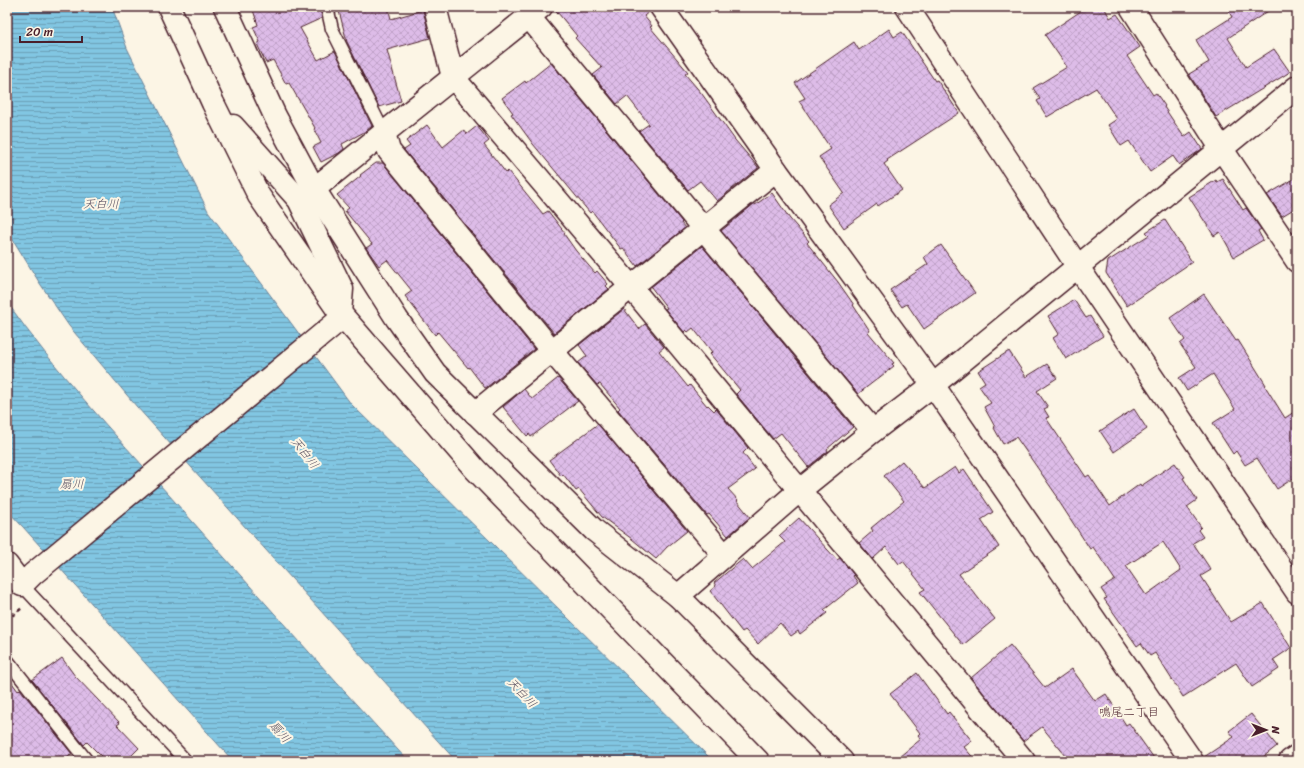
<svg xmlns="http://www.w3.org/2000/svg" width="1304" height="768" font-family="Sriracha,'Klee One',sans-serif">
	<defs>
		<pattern id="water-rules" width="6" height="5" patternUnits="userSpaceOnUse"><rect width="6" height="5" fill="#81c6e2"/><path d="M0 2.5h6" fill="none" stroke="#6ca0b7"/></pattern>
		<pattern id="building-cross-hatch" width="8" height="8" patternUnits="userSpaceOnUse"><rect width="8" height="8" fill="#ddbce8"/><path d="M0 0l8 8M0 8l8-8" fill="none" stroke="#bfa1c7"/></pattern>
	</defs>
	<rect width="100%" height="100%" fill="#fcf5e5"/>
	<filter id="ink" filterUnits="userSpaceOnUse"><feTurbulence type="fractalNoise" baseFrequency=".025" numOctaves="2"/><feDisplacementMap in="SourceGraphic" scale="8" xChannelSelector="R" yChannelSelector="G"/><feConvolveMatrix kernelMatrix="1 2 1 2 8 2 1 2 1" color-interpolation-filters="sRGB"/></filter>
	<g filter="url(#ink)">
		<g fill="url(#water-rules)" stroke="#6b8399">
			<polygon points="7,7 112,7 127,48 208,211 351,404 713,761 456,761 137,407 69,326 39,282 7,230"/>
			<path d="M7,302c48,69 106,130 161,192 80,90 159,179 240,267h-175l-210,-234 -16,-17z"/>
		</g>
		<g fill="url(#building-cross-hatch)" stroke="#4a1f2b" fill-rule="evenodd">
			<polygon points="252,7 320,7 322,18 300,28 318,60 335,51 372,126 366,131 342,144 344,149 339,153 321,162 313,147 321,143 314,129 315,128 289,83 286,84 273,60 266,63 257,44 260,42 253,27 258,25"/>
			<polygon points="335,7 388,7 391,19 423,10 430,38 387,50 401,101 379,107 347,42 339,11 336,12"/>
			<polygon points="553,7 649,7 650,11 644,16 652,26 650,27 688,72 685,74 702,94 735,140 758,167 758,168 717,201 700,181 688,190 639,131 649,124 627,96 617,104 593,75 602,68 575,38 577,36"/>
			<polygon points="1087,7 1104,7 1110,18 1117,14 1140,47 1127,56 1153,95 1156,93 1165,106 1164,107 1184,137 1191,132 1202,149 1179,165 1173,156 1150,172 1129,141 1121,146 1108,125 1117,119 1096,88 1047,117 1037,101 1040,99 1033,88 1067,67 1045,35"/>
			<polygon points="1226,7 1274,7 1228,38 1246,67 1274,49 1290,72 1216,117 1189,74 1209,62 1196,40 1232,17"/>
			<polygon points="889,29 894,37 902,32 935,81 937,80 959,113 887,160 888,161 884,164 902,190 878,206 877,204 844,228 828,205 844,193 819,157 831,149 799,101 805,98 795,83 854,42 859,50"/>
			<polygon points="551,63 682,222 681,223 685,228 637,266 623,248 621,249 592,211 590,213 533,144 511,114 513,113 502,98 525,81 526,83"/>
			<polygon points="427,125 443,147 464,130 467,134 477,126 489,141 484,145 506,173 508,171 543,214 548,211 565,233 564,234 576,251 595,273 597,271 608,284 606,286 609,289 554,333 404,150 410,146 406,141"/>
			<polygon points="376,163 383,163 534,349 487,387 485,388 469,367 468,368 438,332 435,335 405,296 412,291 387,260 379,266 366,248 372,244 345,211 349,208 337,195 361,176 360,175"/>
			<polygon points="1297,177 1297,207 1282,216 1267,195"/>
			<polygon points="1223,179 1243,210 1246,208 1261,229 1258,231 1263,240 1234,257 1220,232 1214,236 1189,197 1216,180 1217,182"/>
			<polygon points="772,193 790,219 809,241 807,243 838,282 854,305 853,305 870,331 868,332 894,363 892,364 894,366 858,394 721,231 755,203 755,205"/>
			<polygon points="1165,220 1192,262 1127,306 1106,273 1108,261 1149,235 1146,232"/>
			<polygon points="941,245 975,293 924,329 907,304 902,307 890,290 928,264 924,257"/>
			<polygon points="702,246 853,427 827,449 828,451 808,467 781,433 773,439 736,394 740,390 710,354 712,352 693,328 688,332 686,330 684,332 665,309 667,308 651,287"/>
			<polygon points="1204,294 1236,341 1238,340 1266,385 1265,386 1285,418 1297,410 1297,476 1277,489 1257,458 1245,465 1236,451 1233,454 1213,423 1235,409 1213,374 1187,391 1179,378 1196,367 1180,344 1185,340 1170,318"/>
			<polygon points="1074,300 1086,318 1090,316 1103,336 1066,359 1053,338 1059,334 1048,316"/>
			<polygon points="624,309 639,329 645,324 664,347 659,351 688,387 690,385 707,406 708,405 714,411 716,409 748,448 743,453 755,469 728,489 738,500 737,501 750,517 728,536 709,514 707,515 618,410 620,408 600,384 597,385 578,363 587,356 579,345"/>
			<path d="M1009,351l17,26 21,-13 10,14 -20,13 11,16 -4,2 5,8 -3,1 40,59 3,-2 21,31 30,-22 1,2 34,-23 10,14 -2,1 14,22 -10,7 14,20 -3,3 5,7 -10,6 18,27 -10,6 30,46 32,-19 28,45 -18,12 6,9 -27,18 -16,-24 -53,34 -28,-44 -5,3 -9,-13 -4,3 -33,-47 3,-1 -6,-9 14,-9 -22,-33 -3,2 -34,-52 1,-1 -41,-59 -13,7 -9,-16 1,-1 -11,-20 7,-4 -12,-17 6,-4 -7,-11zM1163,542l18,28 -35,25 -20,-29z"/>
			<polygon points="558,378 578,401 531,437 529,434 527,436 503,407 524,389 532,399"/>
			<polygon points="1134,409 1147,429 1114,452 1100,431"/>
			<polygon points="598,424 687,531 667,547 656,559 632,539 602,517 579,489 576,491 563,474 561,476 549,460"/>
			<polygon points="902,461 925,488 955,467 959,473 964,469 993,512 981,520 999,547 959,574 995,619 963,645 920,592 925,589 903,561 899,564 886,547 873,559 859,543 873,531 871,528 904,501 884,476"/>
			<polygon points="799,518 837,560 840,558 854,575 853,576 858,583 824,610 827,613 800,634 798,631 791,636 780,623 758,644 745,630 742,632 710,591 716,586 714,583 743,559 752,569 785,542 779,536"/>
			<polygon points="1010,645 1045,688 1072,669 1095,701 1106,694 1126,725 1129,723 1156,761 1070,761 1042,727 1023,741 971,678"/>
			<polygon points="62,658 75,676 120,723 117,725 139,748 126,761 106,761 87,742 84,745 32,680"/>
			<polygon points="917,673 947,714 949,712 972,741 964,747 976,761 894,761 921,739 918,735 920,733 890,694"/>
			<polygon points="7,676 18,691 20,689 72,754 63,761 7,761"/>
			<polygon points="1251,714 1277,746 1258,761 1204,761 1204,757 1234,737 1229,731"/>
		</g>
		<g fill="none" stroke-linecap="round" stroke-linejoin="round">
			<defs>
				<g id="service">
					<polyline points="327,7 332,29 384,133"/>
					<polyline points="22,585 186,761"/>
					<polyline points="7,660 87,761"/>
				</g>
				<g id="minor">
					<polyline points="169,7 213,103 259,196 340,313 475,469 758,761"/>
					<polyline points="225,7 275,116 314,189 397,319 435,373 594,530 678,596 842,761"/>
					<polyline points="435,7 453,77 631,287 1024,761"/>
					<polyline points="661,7 776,170 933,385 1192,761"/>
					<polyline points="907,7 1078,267 1297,592"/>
					<polyline points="1131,7 1221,148 1297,261"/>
					<polyline points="529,17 703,228 873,431"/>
					<polyline points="384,133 389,151 552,351 724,555"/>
					<polyline points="303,197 314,189 541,7"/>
					<polyline points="475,413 776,170"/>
					<polyline points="7,565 22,585 33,574 337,322 340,313 342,289 299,200 233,126"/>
					<polyline points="678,596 800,490 873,431 933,385 1297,87"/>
					<polyline points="1290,761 1297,756"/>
				</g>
			</defs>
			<use href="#service" stroke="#4a1f2b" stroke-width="15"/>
			<use href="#minor" stroke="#4a1f2b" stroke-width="25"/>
			<polyline stroke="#4a1f2b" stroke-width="2.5" stroke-dasharray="4 3" stroke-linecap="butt" points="7,620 22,608"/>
			<use href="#service" stroke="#fcf5e5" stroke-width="12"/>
			<use href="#minor" stroke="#fcf5e5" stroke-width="22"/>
		</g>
	</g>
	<g text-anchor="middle" stroke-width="4" stroke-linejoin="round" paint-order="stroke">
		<g font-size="12" font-style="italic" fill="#5a5162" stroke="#fcf5e5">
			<text x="101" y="208">天白川</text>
			<text transform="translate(305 453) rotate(52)" y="4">天白川</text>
			<text x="72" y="488">扇川</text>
			<text transform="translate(522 693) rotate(47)" y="4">天白川</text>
			<text transform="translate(280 732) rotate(48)" y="4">扇川</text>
		</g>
		<g font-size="12" fill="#4a1f2b" stroke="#fcf5e5">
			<text x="1129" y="716">鳴尾二丁目</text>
		</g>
	</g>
	<rect width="1304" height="768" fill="none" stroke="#fcf5e5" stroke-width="24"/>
	<rect x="12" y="12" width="1280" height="744" fill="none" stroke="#4a1f2b" stroke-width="1.5" filter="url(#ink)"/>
	<g transform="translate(1266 730) rotate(90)" stroke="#fcf5e5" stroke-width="3" paint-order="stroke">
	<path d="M0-3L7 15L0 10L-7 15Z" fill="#4a1f2b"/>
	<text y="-6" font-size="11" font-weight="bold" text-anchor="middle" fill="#4a1f2b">N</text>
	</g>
	<path d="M20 36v6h62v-6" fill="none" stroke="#4a1f2b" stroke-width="2"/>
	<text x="26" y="36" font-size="12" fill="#4a1f2b" stroke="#fcf5e5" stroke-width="3" paint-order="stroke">20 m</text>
</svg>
